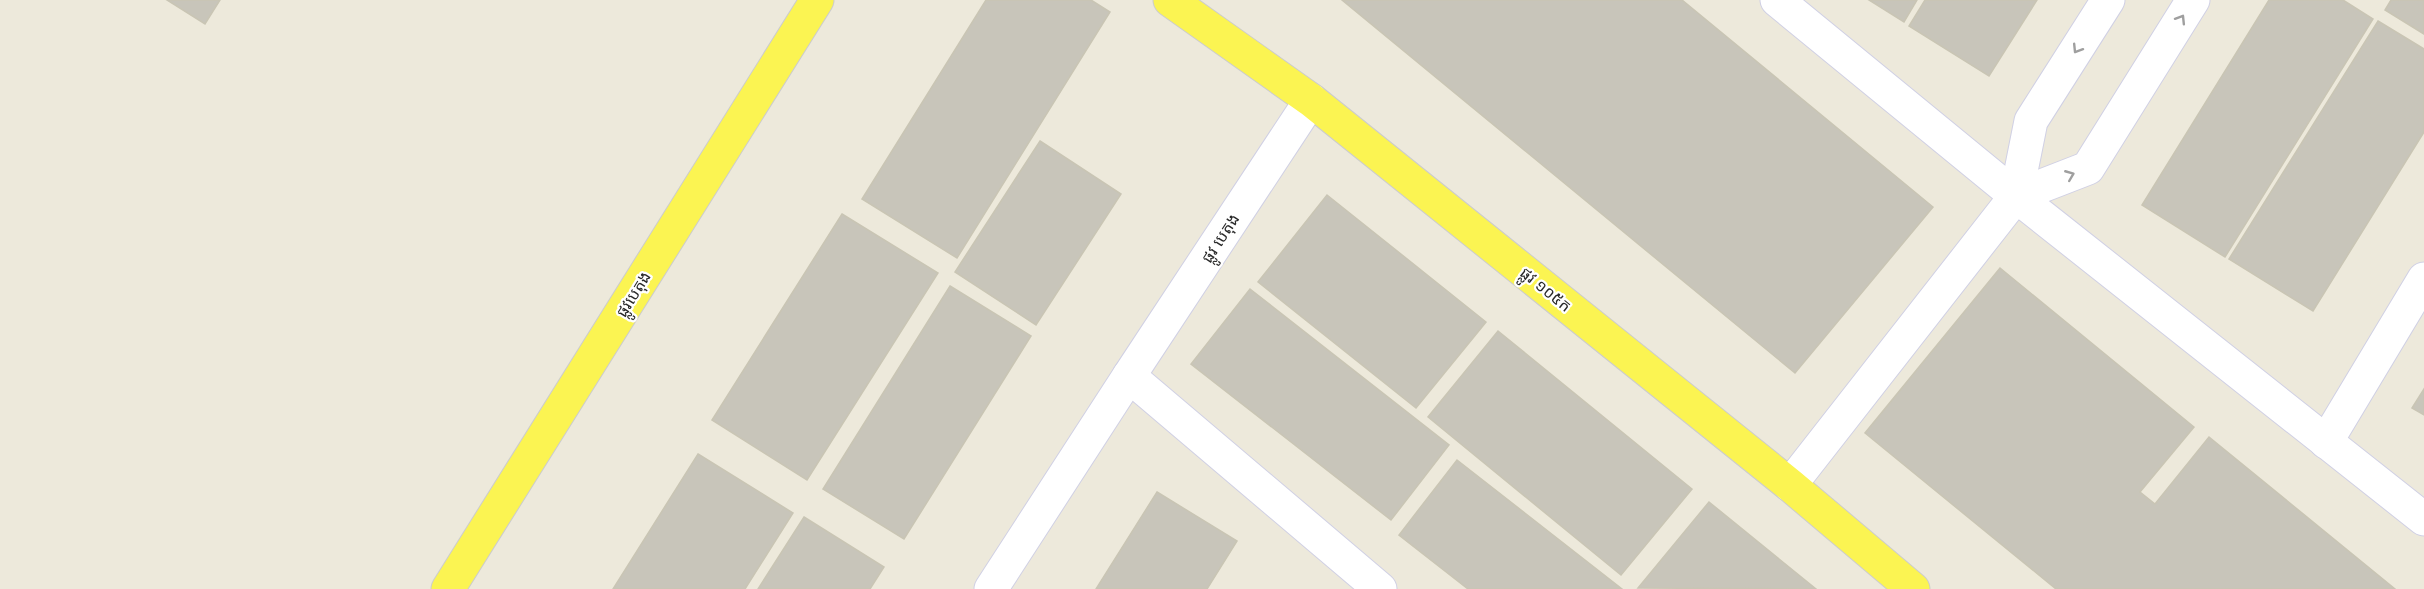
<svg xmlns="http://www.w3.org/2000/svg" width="2424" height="589" font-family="'PT Sans','Noto Sans Khmer',sans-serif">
	<rect width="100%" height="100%" fill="#ede9db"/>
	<g fill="#c8c5ba" stroke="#c9c5b4" stroke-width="1.5">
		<polygon points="167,0 220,0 205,24"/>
		<polygon points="986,0 1091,0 1110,12 957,258 862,199"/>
		<polygon points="1342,0 1682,0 1933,207 1795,373"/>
		<polygon points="1869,0 1917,0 1904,22"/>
		<polygon points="1925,0 2037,0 1989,76 1909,26"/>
		<polygon points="2269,0 2343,0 2373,19 2225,257 2142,205"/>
		<polygon points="2391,0 2424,0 2424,34 2385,10"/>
		<polygon points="2378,21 2424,49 2424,132 2313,311 2229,259"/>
		<polygon points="1040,141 1121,194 1036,325 955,272"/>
		<polygon points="1327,195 1486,322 1416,408 1258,282"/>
		<polygon points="842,214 938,273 807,480 712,420"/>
		<polygon points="2000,268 2194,427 2140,492 2155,504 2209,437 2395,589 2056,589 1865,433"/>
		<polygon points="950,286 1031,336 904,539 823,489"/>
		<polygon points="1250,289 1449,445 1391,520 1191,364"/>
		<polygon points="1498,331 1692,489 1621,575 1428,417"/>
		<polygon points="2424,389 2424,415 2412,408"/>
		<polygon points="698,454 793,513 745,589 613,589"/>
		<polygon points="1457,460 1622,589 1468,589 1399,535"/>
		<polygon points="1157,492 1237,541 1207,589 1096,589"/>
		<polygon points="1709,502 1816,589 1638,588"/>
		<polygon points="804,517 884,567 870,589 758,589"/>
	</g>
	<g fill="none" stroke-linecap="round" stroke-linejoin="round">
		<defs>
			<g id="minor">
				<polyline points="1777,0 2016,196 2424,519"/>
				<polyline points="2016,196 2088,168 2193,0"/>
				<polyline points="1129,376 1311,100"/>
				<polyline points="2326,442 2424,279"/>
				<polyline points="1790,485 2016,196 2031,121 2108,0"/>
				<polyline points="991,589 1129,376 1380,589"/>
			</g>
			<g id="major">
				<polyline points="1170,0 1311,100 1790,485 1913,589"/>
				<polyline points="448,589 817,0"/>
			</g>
		</defs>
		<use href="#minor" stroke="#d0d0e4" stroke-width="35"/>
		<use href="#major" stroke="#ccc" stroke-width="35"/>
		<use href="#minor" stroke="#fff" stroke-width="33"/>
		<use href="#major" stroke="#fbf452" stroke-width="33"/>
	</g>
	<defs><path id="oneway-chevron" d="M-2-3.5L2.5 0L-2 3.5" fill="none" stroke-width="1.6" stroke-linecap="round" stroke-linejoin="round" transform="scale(1.5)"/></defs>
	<g stroke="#9f9f9f">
		<use href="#oneway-chevron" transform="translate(2181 19) rotate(-58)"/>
		<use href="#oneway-chevron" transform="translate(2077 49) rotate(122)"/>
		<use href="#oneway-chevron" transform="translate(2070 175) rotate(-22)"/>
	</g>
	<g text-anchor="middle" stroke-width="4.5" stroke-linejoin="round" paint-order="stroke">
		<g font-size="16" fill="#2a2a2a" stroke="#fff">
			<text transform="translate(1220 238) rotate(-57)" y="6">ផ្លូវ បេតុង</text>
			<text transform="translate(1546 289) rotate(39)" y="6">ផ្លូវ ១០៥ក</text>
			<text transform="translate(633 294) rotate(-58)" y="6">ផ្លូវបេតុង</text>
		</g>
	</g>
</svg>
